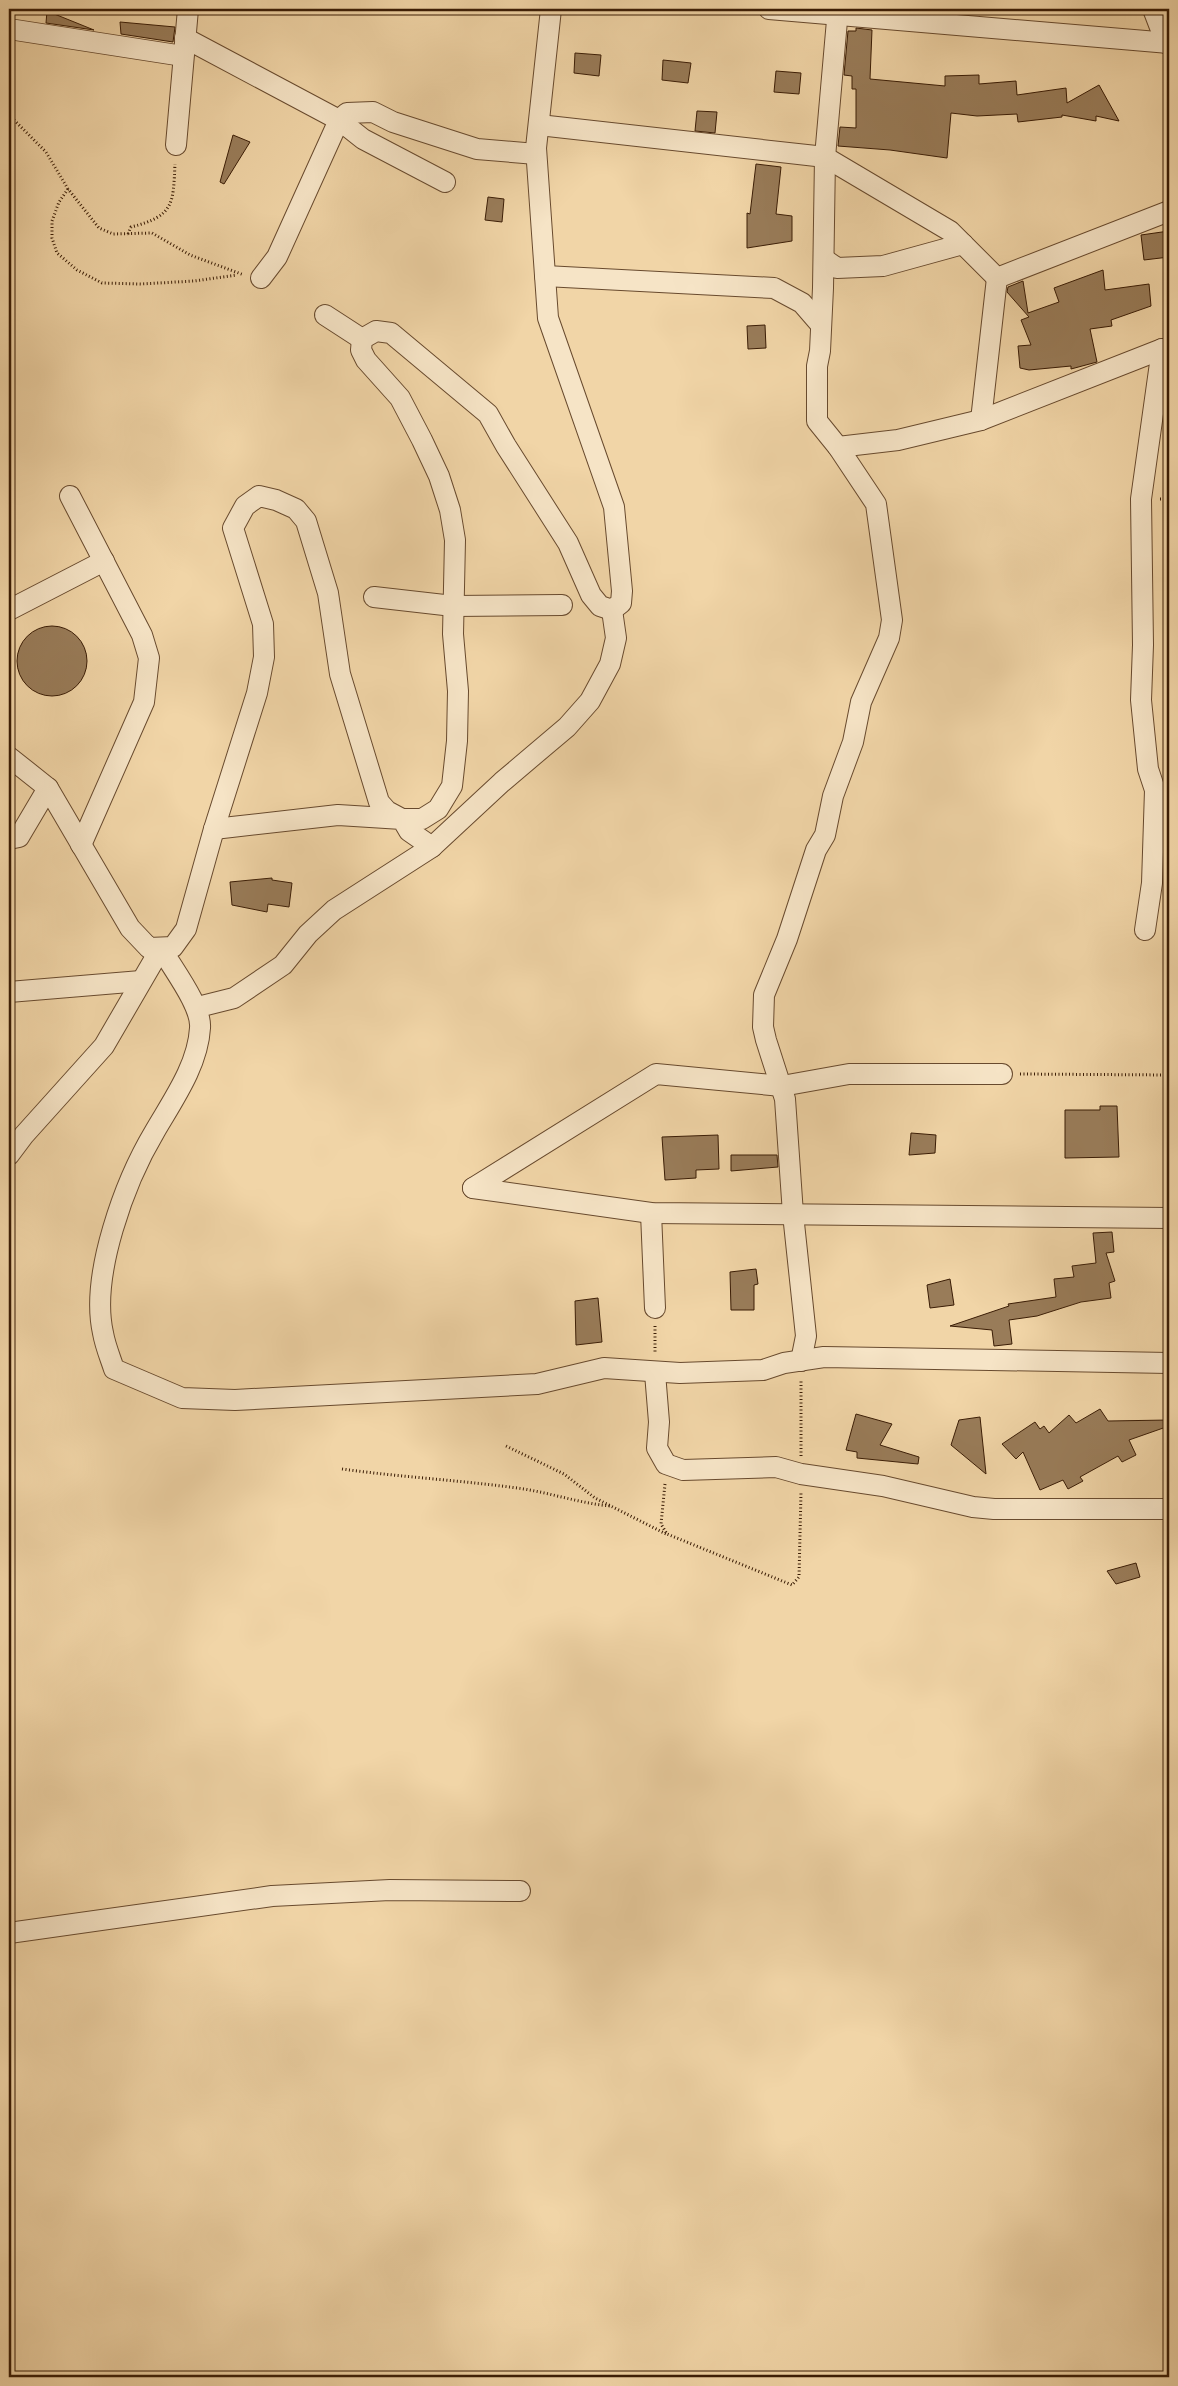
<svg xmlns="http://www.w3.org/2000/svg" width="1178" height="2386" font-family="'IM FELL Double Pica',serif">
	<rect width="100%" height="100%" fill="#f1d5a7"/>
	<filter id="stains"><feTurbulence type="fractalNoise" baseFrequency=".004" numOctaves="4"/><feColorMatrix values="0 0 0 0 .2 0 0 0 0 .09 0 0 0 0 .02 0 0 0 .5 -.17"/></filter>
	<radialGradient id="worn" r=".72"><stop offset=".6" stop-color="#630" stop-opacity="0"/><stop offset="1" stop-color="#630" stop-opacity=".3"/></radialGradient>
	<g fill="#997c59" stroke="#3a1c05">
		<polygon points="47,11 94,30 46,23"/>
		<polygon points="120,22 175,27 173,42 121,34"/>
		<polygon points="856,28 872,30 870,79 945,86 945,76 979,75 979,84 1016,81 1017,95 1066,88 1067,103 1099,85 1119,121 1096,116 1096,121 1062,115 1062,117 1018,122 1017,114 977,116 951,113 947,158 890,150 838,146 840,127 856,128 856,89 852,89 852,76 844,75 848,31 856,31"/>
		<polygon points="575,53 601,55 599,76 574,73"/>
		<polygon points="663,60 691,63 688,83 662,80"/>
		<polygon points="776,71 801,73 799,94 774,92"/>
		<polygon points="697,111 717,112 715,133 695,131"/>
		<polygon points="233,135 250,142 224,184 220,182"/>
		<polygon points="756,164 781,167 776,214 792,216 792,241 747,248 747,213 750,214"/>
		<polygon points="488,197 504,199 502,222 485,220"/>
		<polygon points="1169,231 1169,257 1144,260 1141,235"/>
		<polygon points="1103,270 1105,290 1149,284 1151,306 1111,320 1112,326 1090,329 1097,362 1071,369 1071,366 1029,370 1020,368 1018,346 1031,345 1021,320 1029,317 1007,292 1008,287 1023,281 1028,313 1059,302 1054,288"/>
		<polygon points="765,325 766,348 748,349 747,326"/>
		<circle cx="52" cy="661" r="35"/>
		<polygon points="272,878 272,880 292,883 289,907 268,904 267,912 232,905 230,882"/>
		<polygon points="1100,1106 1117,1106 1119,1157 1065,1158 1065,1110 1100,1110"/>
		<polygon points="911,1133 936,1135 935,1153 909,1155"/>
		<polygon points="718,1135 719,1169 696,1170 696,1178 665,1180 662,1137"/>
		<polygon points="731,1155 777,1155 778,1167 731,1171"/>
		<polygon points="1112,1232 1114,1252 1106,1253 1115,1281 1109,1283 1111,1298 1081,1302 1037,1316 1009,1320 1012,1344 994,1346 992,1330 950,1326 1009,1306 1008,1304 1056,1297 1054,1279 1074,1277 1072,1266 1096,1263 1093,1233"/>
		<polygon points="756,1269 758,1284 754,1285 754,1310 731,1310 730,1272"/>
		<polygon points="950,1279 954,1305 930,1308 927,1285"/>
		<polygon points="598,1298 602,1342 576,1345 575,1301"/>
		<polygon points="1100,1409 1108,1421 1169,1420 1169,1426 1129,1440 1136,1455 1122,1462 1118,1456 1080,1477 1083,1481 1068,1489 1063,1480 1040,1490 1023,1452 1016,1459 1002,1444 1035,1422 1040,1429 1044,1426 1049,1433 1069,1415 1076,1423"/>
		<polygon points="856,1414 892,1424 880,1445 919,1457 918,1464 857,1458 857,1452 846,1450"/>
		<polygon points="980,1417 986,1474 951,1445 959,1420"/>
		<polygon points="1136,1563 1140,1577 1116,1584 1107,1571"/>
	</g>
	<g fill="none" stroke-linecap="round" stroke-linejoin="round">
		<defs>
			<g id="street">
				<polyline points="769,9 1169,43"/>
				<polyline points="1153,9 1166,43"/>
				<polyline points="9,29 183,56"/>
				<polyline points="185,38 339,120 363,139 445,182"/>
				<polyline points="539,125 825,157 950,231 997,278 1169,211"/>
				<polyline points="176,145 188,9"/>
				<polyline points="824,259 837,268 883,266 963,244"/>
				<polyline points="545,276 774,288 802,303 821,325"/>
				<polyline points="261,278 277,257 339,120 347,113 373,112 393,122 477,149 536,154"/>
				<polyline points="325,315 362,339"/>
				<polyline points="981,420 997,278"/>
				<polyline points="838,447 898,440 981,420 1162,349 1169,349"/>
				<polyline points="70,496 142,635 149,658 144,702 81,845"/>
				<polyline points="374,597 453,606 562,605"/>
				<polyline points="9,610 104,561"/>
				<polyline points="9,757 48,788 130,928 149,948 173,947 186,929 214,829 257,693 264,657 263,624 233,528 245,506 259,496 276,500 296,509 306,521 328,593 340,674 379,802 387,811 402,819 422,819 438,809 452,786 457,741 458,691 453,634 455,540 450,510 439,476 422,440 400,398 366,360 361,350 362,339 376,331 391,333 488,414 506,446 568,543 591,595 600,606 612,610 621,603 622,591 614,507 548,318 536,148 551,9"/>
				<polyline points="214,829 338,815 402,819 409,831 432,847"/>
				<polyline points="9,839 19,837 48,788"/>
				<polyline points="1145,930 1152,883 1155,790 1148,769 1141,700 1143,645 1141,499 1162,349"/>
				<path d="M161,948c11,20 41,58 39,80 -2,37 -27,72 -45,103 -30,50 -65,144 -52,202 2,12 7,24 11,36l68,29 53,2 302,-16 67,-16 76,5 83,-3 21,-7 40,-6 345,6"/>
				<polyline points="9,992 141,981"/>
				<polyline points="198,1007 234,998 283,965 308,934 334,910 432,847 502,782 567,727 590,701 610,664 616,638 612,610"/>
				<polyline points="9,1155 24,1135 104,1046 161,948"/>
				<polyline points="473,1188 651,1213 1169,1218"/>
				<polyline points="473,1188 656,1074 782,1086 849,1074 1002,1074"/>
				<polyline points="651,1213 655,1308"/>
				<polyline points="801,1361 806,1336 793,1214 785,1099 766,1040 763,1027 764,995 787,939 816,850 825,835 833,796 853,742 861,702 889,638 892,620 876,504 838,447 817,421 817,366 820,351 823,288 825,157 838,9"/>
				<polyline points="655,1373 659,1422 657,1448 666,1464 683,1470 776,1467 801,1474 883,1486 973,1507 994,1509 1169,1509"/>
				<polyline points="9,1933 272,1896 390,1890 520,1891"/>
			</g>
		</defs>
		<use href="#street" stroke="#684a2e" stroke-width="22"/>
		<g stroke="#3a1c05" stroke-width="3" stroke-dasharray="1 2.5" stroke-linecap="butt">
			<polyline points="9,115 46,152 68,189 99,228 113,234 152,233 190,255 244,275"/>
			<polyline points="68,189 59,202 52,221 52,238 57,253 77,270 102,283 141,284 194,281 237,275"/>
			<path d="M128,234l3,-7c44,-11 42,-24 44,-63"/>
			<polyline points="1160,499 1169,499"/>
			<polyline points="1020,1074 1169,1075"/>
			<polyline points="655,1326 655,1352"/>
			<polyline points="506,1446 564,1474 595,1498 666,1534"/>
			<polyline points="801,1456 801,1379"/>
			<path d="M342,1469c58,8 116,11 175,19 31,4 61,15 93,18"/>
			<polyline points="665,1484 661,1524 667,1534 792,1585 799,1577 801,1492"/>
		</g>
		<use href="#street" stroke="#f6e4c6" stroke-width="20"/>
	</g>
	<rect width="1178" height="2386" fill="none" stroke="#f1d5a7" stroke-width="30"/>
	<rect x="10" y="10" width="1158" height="2366" fill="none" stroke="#3a1c05" stroke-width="2.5"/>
	<rect x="15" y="15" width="1148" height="2356" fill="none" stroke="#3a1c05"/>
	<rect width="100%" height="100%" filter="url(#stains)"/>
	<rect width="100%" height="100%" fill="url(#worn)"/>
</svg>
